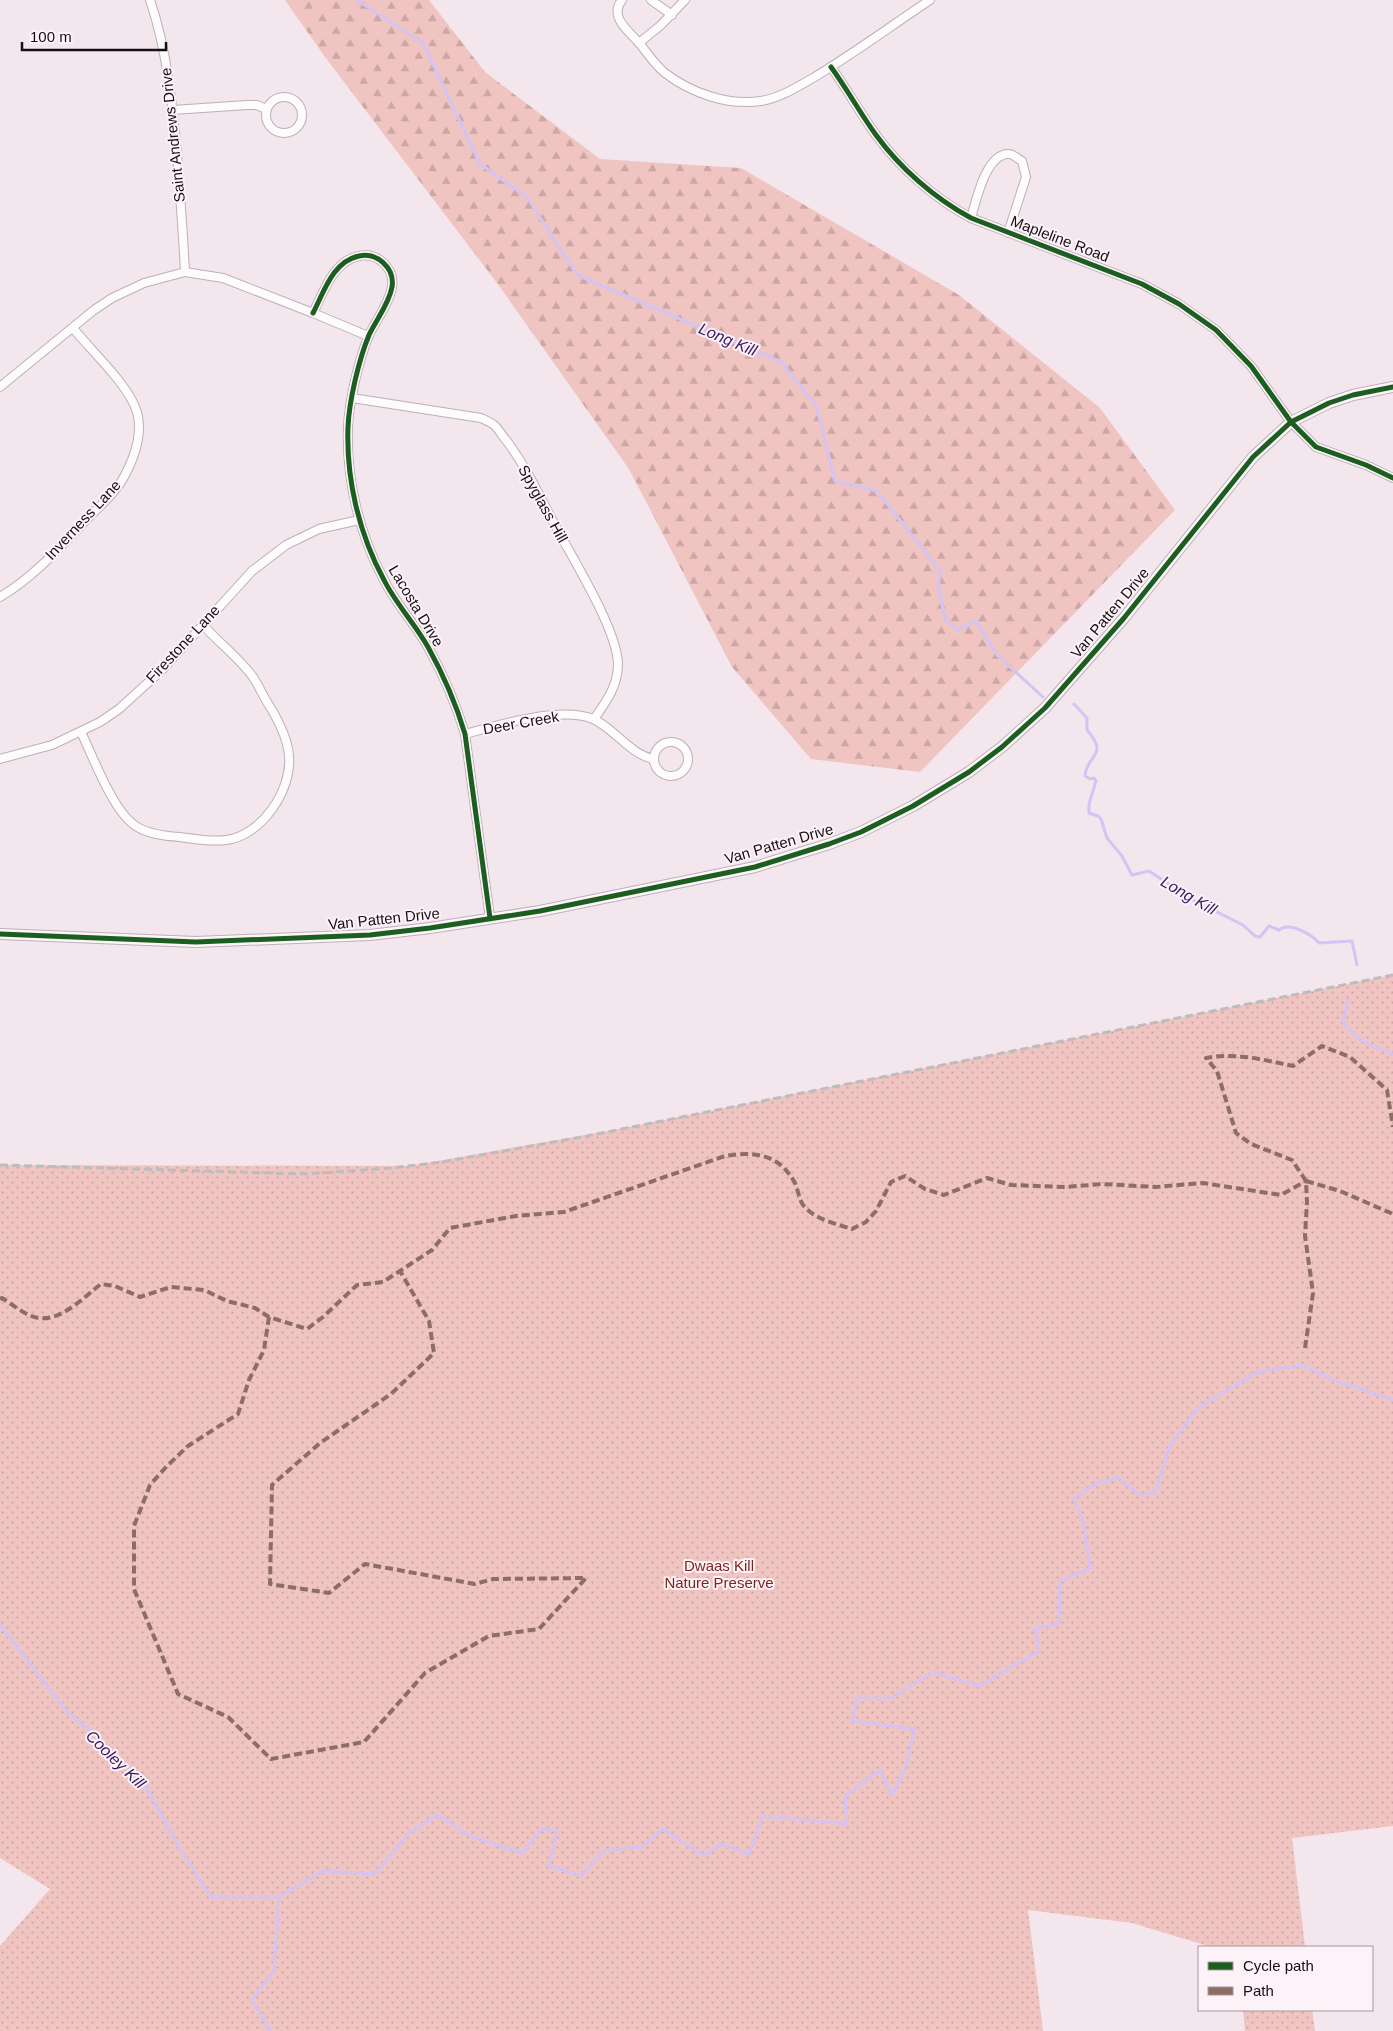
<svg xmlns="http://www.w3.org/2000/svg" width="1393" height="2031" font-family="Helvetica,sans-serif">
	<defs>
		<pattern id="forest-firs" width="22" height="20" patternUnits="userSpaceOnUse" patternTransform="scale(1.25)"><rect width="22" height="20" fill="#f0c4c1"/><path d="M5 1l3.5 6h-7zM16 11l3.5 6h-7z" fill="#cda7a5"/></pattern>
		<pattern id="park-dots" width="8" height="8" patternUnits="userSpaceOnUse" patternTransform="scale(1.25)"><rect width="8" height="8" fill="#f0c4c1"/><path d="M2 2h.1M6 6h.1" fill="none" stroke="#cda7a5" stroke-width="1.8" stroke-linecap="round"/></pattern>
	</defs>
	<rect width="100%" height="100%" fill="#f3e6ed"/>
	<polygon fill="url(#forest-firs)" points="285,0 429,0 485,72 600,159 741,168 959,295 1100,408 1175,510 920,772 811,759 732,667 629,469 497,283 325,57"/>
	<g fill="url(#park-dots)">
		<polygon points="1393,975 1393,1826 1292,1838 1305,1947 1211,1947 1132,1923 1028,1910 1043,2031 0,2031 0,1946 50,1889 0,1858 0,1165 409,1166 619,1129"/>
		<polygon points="1243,2010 1312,2010 1315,2031 1245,2031"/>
	</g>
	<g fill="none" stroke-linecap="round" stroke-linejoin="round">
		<g stroke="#d4c4f4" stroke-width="3">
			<polyline points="357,0 423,43 480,164 527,197 577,275 781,362 816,405 835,481 877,491 941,572 938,585 945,620 958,630 976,621 997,655 1043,697"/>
			<path d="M1074,704l13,14v12c23,26 -1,25 -2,46l5,3 4,-1 2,3 -7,23v9l9,3 3,3 6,19 15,18 10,19 17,-4 44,29 50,25 12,11 5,1 9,-11 10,4c11,-9 33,5 40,13l33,-2 5,24"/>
			<path d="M1348,1000l-5,21c13,19 29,26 50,33"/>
			<polyline points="0,1625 68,1713 92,1732 144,1783 179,1847 211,1897 279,1897 323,1871 375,1874 409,1833 437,1815 470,1836 522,1853 542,1829 557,1831 549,1866 581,1876 603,1851 642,1847 662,1829 704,1856 721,1844 749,1854 763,1816 847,1824 845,1796 880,1770 892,1795 906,1766 915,1729 852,1721 857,1698 890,1699 933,1672 979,1686 1039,1651 1035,1628 1059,1624 1060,1581 1090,1568 1084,1526 1074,1498 1095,1484 1118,1478 1140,1495 1155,1493 1170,1445 1198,1408 1257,1372 1302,1365 1334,1380 1393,1400"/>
			<polyline points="271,2031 252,2000 274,1971 279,1897"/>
		</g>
		<defs>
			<g id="minor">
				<path d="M150,0c17,50 22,102 27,154 3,39 6,79 8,118"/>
				<path d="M622,0c-14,17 8,32 18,44 8,10 15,21 25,29 26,20 63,33 96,28 19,-3 36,-14 52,-23 40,-24 78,-52 117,-78"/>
				<polyline points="651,0 672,15"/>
				<polyline points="639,43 661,25 685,0"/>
				<path d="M831,67c16,22 29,46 45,68 24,33 58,63 95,83l171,66 37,20 37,26 35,36 40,56 25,25 50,18 27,13"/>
				<circle cx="284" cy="115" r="18"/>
				<polyline points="173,110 247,105 257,105 266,109"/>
				<path d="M971,218c5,-17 15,-65 38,-64 4,0 9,5 13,7l4,16 -18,56"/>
				<path d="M313,313c11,-21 20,-52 46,-57 18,-4 36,12 33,31 -3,17 -16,33 -23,48 -10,24 -20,66 -21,92 -2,52 11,107 36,153 12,24 31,44 44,67 15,27 28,57 37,87l25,184"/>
				<polyline points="0,387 94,310 112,298 144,283 185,272 223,278 313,313 368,336"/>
				<path d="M352,398l129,20c4,2 9,4 13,7 5,4 8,11 12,15 21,28 35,59 51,89 18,33 60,101 61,135 0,22 -12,38 -24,55"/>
				<path d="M0,597c34,-20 61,-51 88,-79 13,-13 29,-27 37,-43 10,-19 18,-41 12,-63 -8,-27 -46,-61 -64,-84"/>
				<path d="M81,732c12,25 31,76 52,92 12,10 32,12 47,13 15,2 31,5 46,3 35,-4 66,-49 63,-84 -1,-16 -9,-32 -17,-46 -7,-10 -12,-22 -19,-33 -14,-19 -34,-34 -50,-52"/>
				<path d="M465,734c33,-9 96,-28 128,-15 20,8 37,36 61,40"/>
				<circle cx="671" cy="759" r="17"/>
				<polyline points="0,759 52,745 100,722 119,709 163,669 252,571 286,545 319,529 359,520"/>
			</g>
			<polyline id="tertiary" points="0,934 196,942 370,935 430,928 540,911 755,867 829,844 861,832 913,806 969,772 1002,747 1045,708 1124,618 1253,457 1291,422 1329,403 1353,395 1393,387"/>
		</defs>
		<use href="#minor" stroke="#bbb1b7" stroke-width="10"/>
		<use href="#tertiary" stroke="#bbb1b7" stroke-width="12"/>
		<use href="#minor" stroke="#fdfbfc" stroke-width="8"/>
		<use href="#tertiary" stroke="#fdfbfc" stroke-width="10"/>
		<polyline stroke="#bebcbd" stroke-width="3" stroke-dasharray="8 4" stroke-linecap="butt" points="0,1165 305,1174 391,1168 442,1162 582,1137 1393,975"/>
		<g stroke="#8d6e63" stroke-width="4" stroke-dasharray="8 4" stroke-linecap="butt">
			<path d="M1306,1181l-14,-21 -41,-16 -15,-11 -19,-62 -11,-13c29,-6 58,2 87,8l29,-20 28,11 37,33 6,37"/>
			<polyline points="1306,1181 1340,1191 1393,1214"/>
			<path d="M0,1299l2,-1c8,5 18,13 27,17 27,13 52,-16 72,-31l14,2 25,11 31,-10 33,3 23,11 28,7 14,9 38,12 16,-12 34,-32 26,-3 49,-32 18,-22 66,-12 48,-4 161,-56c30,-5 54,-2 70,27 3,7 4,16 8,22 11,14 33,19 49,24l14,-7 10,-11 15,-29 14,-6 20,13 19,6 43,-17 24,7 26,1 29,1 36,-3 54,3 47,-4 78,12 25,-14"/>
			<polyline points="269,1317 264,1350 249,1380 238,1414 188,1446 166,1467 150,1485 134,1526 134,1589 178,1694 228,1717 271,1759 364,1742 425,1673 489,1636 539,1629 586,1578 493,1579 475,1584 365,1564 329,1593 270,1584 272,1485 320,1443 391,1394 434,1353 429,1321 400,1271"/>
			<polyline points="1305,1348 1313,1293 1305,1236 1307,1202 1306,1181"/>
		</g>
		<defs>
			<g id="cycleway">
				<path d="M831,67c16,22 29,46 45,68 24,33 58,63 95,83l171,66 37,20 37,26 35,36 40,56 25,25 50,18 27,13"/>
				<path d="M313,313c11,-21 20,-52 46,-57 18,-4 36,12 33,31 -3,17 -16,33 -23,48 -10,24 -20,66 -21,92 -2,52 11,107 36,153 12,24 31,44 44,67 15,27 28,57 37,87l25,184"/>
				<polyline points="0,934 196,942 370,935 430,928 540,911 755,867 829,844 861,832 913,806 969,772 1002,747 1045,708 1124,618 1253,457 1291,422 1329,403 1353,395 1393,387"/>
			</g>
		</defs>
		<use href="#cycleway" stroke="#fcf2f8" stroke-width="8"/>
		<use href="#cycleway" stroke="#1b5e20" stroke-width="5"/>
	</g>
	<g text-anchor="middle" stroke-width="4" stroke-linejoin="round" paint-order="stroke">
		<g font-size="15" fill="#180f14" stroke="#fcf2f8">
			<text transform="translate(173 135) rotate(-96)" y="5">Saint Andrews Drive</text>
			<text transform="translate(1060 239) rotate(21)" y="5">Mapleline Road</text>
			<text transform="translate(543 504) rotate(61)" y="5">Spyglass Hill</text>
			<text transform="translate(83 520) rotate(-47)" y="5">Inverness Lane</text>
			<text transform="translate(416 606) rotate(59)" y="5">Lacosta Drive</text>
			<text transform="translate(1110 613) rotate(-50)" y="5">Van Patten Drive</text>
			<text transform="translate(183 644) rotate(-47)" y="5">Firestone Lane</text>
			<text transform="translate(521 723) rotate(-10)" y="5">Deer Creek</text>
			<text transform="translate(779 844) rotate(-16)" y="5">Van Patten Drive</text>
			<text transform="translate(384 919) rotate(-6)" y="5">Van Patten Drive</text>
		</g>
		<g font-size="15" fill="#7d261d" stroke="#fcf2f8">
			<text x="719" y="1571">Dwaas Kill<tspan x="719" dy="17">Nature Preserve</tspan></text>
		</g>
		<g font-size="16" font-style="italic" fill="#371963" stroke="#fcf2f8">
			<text transform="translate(728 339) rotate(23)" y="6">Long Kill</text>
			<text transform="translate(1189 895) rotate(30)" y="6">Long Kill</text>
			<text transform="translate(116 1759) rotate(44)" y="6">Cooley Kill</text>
		</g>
	</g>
	<rect x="1198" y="1946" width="175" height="65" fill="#fcf2f8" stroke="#a1979d"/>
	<rect x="1208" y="1962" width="25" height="8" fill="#1b5e20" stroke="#a1979d"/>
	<text x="1243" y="1971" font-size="15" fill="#180f14">Cycle path</text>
	<rect x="1208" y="1987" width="25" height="8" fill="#8d6e63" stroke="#a1979d"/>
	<text x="1243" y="1996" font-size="15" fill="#180f14">Path</text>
	<path d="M22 42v8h144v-8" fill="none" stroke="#180f14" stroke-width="2.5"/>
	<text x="30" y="42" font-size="15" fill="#180f14" stroke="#fcf2f8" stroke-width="4" paint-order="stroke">100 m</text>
</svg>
